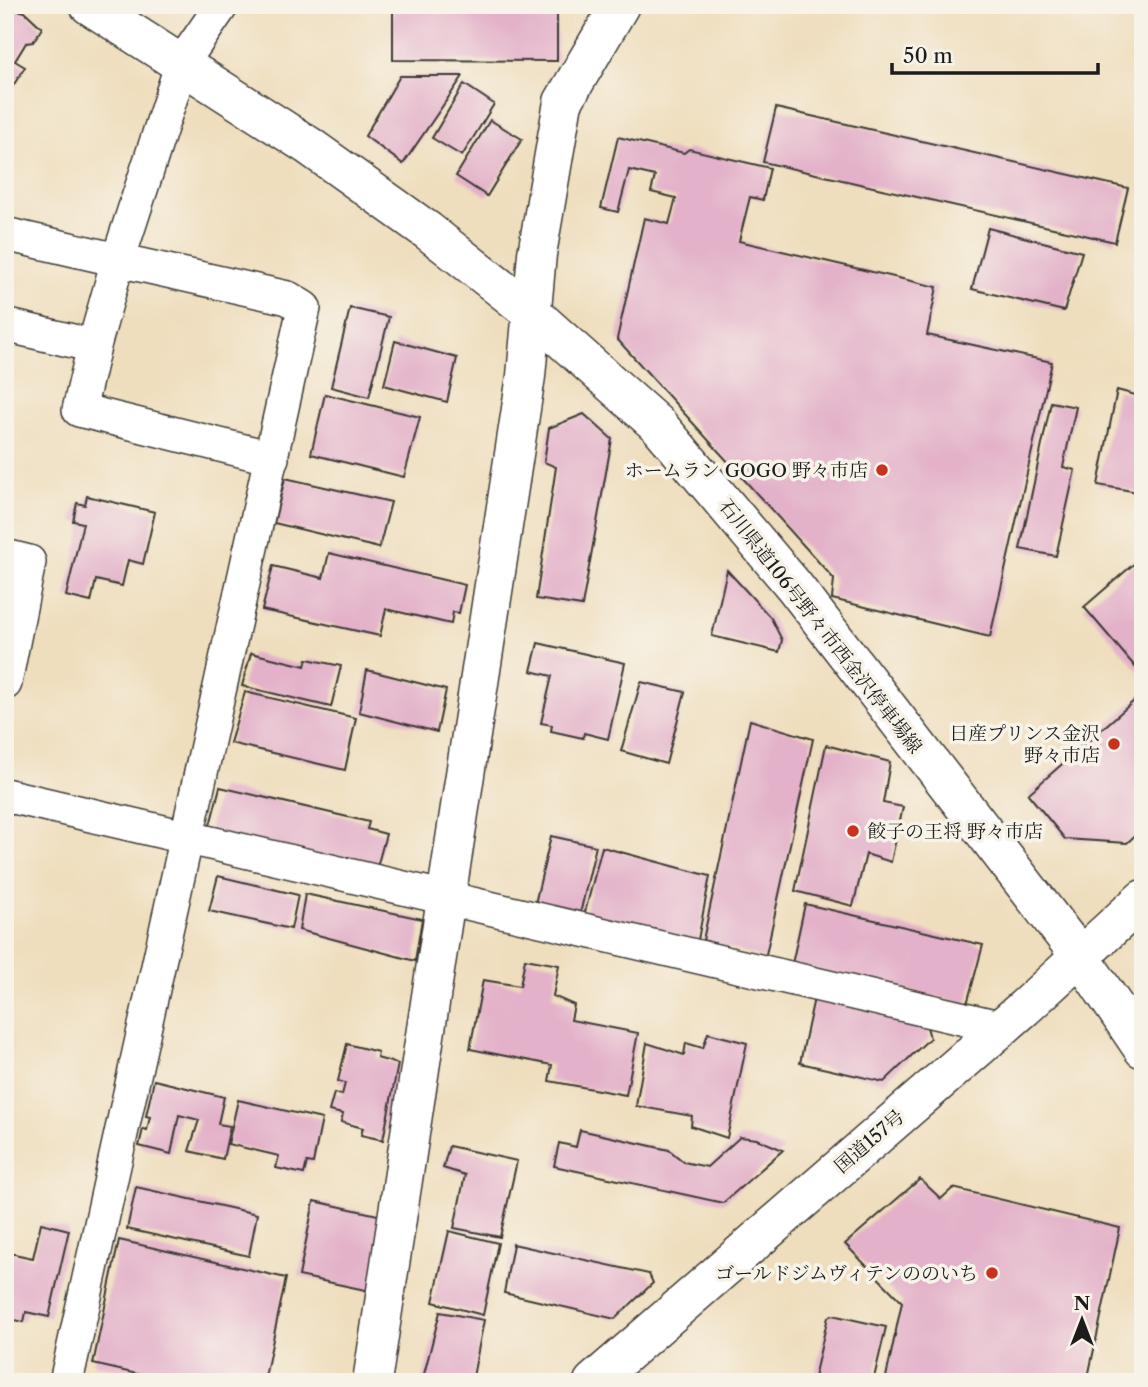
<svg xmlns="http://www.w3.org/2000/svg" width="1148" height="1387" font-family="'Libre Caslon Text','Noto Serif JP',serif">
	<rect width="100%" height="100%" fill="#f7f3e8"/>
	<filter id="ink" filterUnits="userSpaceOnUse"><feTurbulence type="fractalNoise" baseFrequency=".0143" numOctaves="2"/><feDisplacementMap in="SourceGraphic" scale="14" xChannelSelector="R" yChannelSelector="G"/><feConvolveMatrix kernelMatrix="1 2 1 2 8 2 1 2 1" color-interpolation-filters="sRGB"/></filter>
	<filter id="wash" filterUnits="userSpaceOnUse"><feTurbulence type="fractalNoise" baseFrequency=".00686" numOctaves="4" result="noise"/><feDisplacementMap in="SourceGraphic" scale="28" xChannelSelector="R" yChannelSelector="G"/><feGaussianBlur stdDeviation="1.57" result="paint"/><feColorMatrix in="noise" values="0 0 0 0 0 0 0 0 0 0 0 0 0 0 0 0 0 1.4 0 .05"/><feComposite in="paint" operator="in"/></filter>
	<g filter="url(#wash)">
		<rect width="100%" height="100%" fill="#efdebe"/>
		<g id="blocks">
			<g fill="#e3b1c9">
				<polygon points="10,8 25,12 42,28 33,42 26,43 15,61 25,67 11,89 5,86 5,16"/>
				<polygon points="393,9 557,12 557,61 393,60"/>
				<polygon points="400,76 463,76 403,164 365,136"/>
				<polygon points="464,84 494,104 462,156 432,138"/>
				<polygon points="776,108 1128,188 1115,242 763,162"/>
				<polygon points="490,120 522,139 487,196 456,176"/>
				<polygon points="618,137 684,153 689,149 770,168 763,200 750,197 739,241 937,287 927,335 1052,362 990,637 832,599 834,579 617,339 644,218 669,224 676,198 651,192 655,176 629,170 618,212 601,208"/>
				<polygon points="988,228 1082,252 1064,311 972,289"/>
				<polygon points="350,308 389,317 369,397 331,387"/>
				<polygon points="395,341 457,358 447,402 384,385"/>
				<polygon points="1117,390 1143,397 1143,493 1098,485"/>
				<polygon points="325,394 420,417 404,477 311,454"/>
				<polygon points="1051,402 1076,407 1063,467 1075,470 1056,556 1020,549"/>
				<polygon points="584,414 612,439 582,606 536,599 556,467 544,462 549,428"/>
				<polygon points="285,478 391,502 379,548 274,523"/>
				<polygon points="87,496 155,512 143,564 128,560 122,586 96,580 91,602 66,596 83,523 73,521 77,503 85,505"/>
				<polygon points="329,553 465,585 459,613 453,612 451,624 386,609 380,636 262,610 273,566 323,578"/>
				<polygon points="1143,556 1143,676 1084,607"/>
				<polygon points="727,570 771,618 782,640 779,652 712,636"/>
				<polygon points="538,643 625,663 608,739 584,733 583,738 551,731 552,725 541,723 552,676 531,671"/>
				<polygon points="251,653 305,666 307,659 341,666 331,707 242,686"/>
				<polygon points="367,670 446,690 437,732 359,712"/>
				<polygon points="641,682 685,692 666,764 621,751"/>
				<polygon points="245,692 356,718 345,770 230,743"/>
				<polygon points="1143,693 1143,828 1127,843 1065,839 1028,794"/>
				<polygon points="750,720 813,739 765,959 703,940"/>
				<polygon points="826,745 890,762 883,803 903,807 891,862 866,854 853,906 795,891"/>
				<polygon points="220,787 369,822 367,829 386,834 376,871 208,833"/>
				<polygon points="551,836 596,846 579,918 534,908"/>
				<polygon points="602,847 710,876 697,945 583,920"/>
				<polygon points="218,876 298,895 291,929 209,911"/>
				<polygon points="305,894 422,919 415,961 299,930"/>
				<polygon points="805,904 983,945 967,1004 792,964"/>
				<polygon points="525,959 559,965 553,996 574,1005 571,1020 638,1033 626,1095 549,1081 552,1065 470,1049 483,980 520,986"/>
				<polygon points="814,998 926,1023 930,1038 884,1082 800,1063"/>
				<polygon points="708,1033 747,1043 727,1138 691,1126 692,1116 636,1106 647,1043 684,1055 686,1043 703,1048"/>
				<polygon points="347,1044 378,1052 377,1058 398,1064 383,1140 361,1135 363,1128 341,1122 343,1114 329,1111 334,1093 342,1095 345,1083 338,1081"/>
				<polygon points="154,1080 224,1097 218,1124 230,1126 223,1159 189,1151 199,1120 179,1115 171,1154 139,1146 143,1129 147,1130 150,1117 146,1116"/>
				<polygon points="238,1100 322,1119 313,1163 307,1162 304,1174 276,1168 279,1156 228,1144"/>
				<polygon points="580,1130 669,1150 684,1162 707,1167 740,1137 757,1139 783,1150 723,1203 554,1166 559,1143 576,1147"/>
				<polygon points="449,1146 517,1161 500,1237 454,1228 465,1175 443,1168"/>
				<polygon points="920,1179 941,1199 953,1188 1120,1228 1087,1382 885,1382 902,1302 845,1244"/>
				<polygon points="136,1187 257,1214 249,1256 127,1229"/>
				<polygon points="314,1201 387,1217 375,1292 299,1276"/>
				<polygon points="41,1223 69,1230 49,1317 26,1312 24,1322 5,1318 5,1252 33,1258"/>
				<polygon points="449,1231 498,1243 483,1315 433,1302"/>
				<polygon points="119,1240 286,1278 264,1382 172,1382 93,1364"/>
				<polygon points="513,1244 649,1274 653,1283 615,1319 504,1293"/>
				<polygon points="440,1312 484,1320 472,1382 422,1382"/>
				<polygon points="832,1315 886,1327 873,1382 813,1382 828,1317"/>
			</g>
		</g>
	</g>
	<g filter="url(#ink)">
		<use href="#blocks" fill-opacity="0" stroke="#3c3934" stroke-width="2"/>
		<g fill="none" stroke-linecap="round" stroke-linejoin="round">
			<defs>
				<g id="minor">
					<polyline points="5,234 118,260 94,346 5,325"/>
					<polyline points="94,346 79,410 272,458"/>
					<polyline points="5,556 29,562 5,683"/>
					<polyline points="5,795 999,1027"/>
					<polyline points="66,1382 304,308 288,298 118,260 182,63 222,5"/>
				</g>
				<polyline id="tertiary" points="372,1382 526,376 537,254 563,102 620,5"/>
				<polyline id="secondary" points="89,5 309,146 428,231 532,313 660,427 794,586 1080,956 1143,1049"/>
				<polyline id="trunk" points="593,1382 1024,1008 1143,899"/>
			</defs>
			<use href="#minor" stroke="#3c3934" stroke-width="36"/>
			<use href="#tertiary" stroke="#3c3934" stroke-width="41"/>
			<use href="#secondary" stroke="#3c3934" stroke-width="41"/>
			<use href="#trunk" stroke="#3c3934" stroke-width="41"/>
			<use href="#minor" stroke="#fff" stroke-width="33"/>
			<use href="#tertiary" stroke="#fff" stroke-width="38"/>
			<use href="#secondary" stroke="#fff" stroke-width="38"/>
			<use href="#trunk" stroke="#fff" stroke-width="38"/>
		</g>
	</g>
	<g fill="#c8321e" stroke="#f7f3e8" stroke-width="2.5">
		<circle cx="882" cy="470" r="7"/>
		<circle cx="1114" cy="744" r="7"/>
		<circle cx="853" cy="831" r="7"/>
		<circle cx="992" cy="1273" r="7"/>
	</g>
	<g text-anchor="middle" stroke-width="7" stroke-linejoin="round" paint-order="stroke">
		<g font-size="19" fill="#1c1c1c" stroke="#f7f3e8" text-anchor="end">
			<text x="868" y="477">ホームラン GOGO 野々市店</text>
			<text x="1100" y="740">日産プリンス金沢<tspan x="1100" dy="22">野々市店</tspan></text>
			<text x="867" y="838" text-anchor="start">餃子の王将 野々市店</text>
			<text x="978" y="1280">ゴールドジムヴィテンののいち</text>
		</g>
		<g font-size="19" fill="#1c1c1c" stroke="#f7f3e8">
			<text transform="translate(821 626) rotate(52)" y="7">石川県道106号野々市西金沢停車場線</text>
			<text transform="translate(869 1141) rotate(-41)" y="7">国道157号</text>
		</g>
	</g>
	<rect width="1148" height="1387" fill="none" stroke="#f7f3e8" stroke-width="28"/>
	<g transform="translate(1082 1320)" stroke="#f7f3e8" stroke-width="5" paint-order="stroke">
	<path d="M0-5L12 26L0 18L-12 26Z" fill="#1c1c1c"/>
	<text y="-10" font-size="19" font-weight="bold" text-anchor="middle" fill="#1c1c1c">N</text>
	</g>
	<path d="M892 63v10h206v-10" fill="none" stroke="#1c1c1c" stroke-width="3.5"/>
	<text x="903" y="63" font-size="21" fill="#1c1c1c" stroke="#f7f3e8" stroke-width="5" paint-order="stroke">50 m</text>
</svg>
